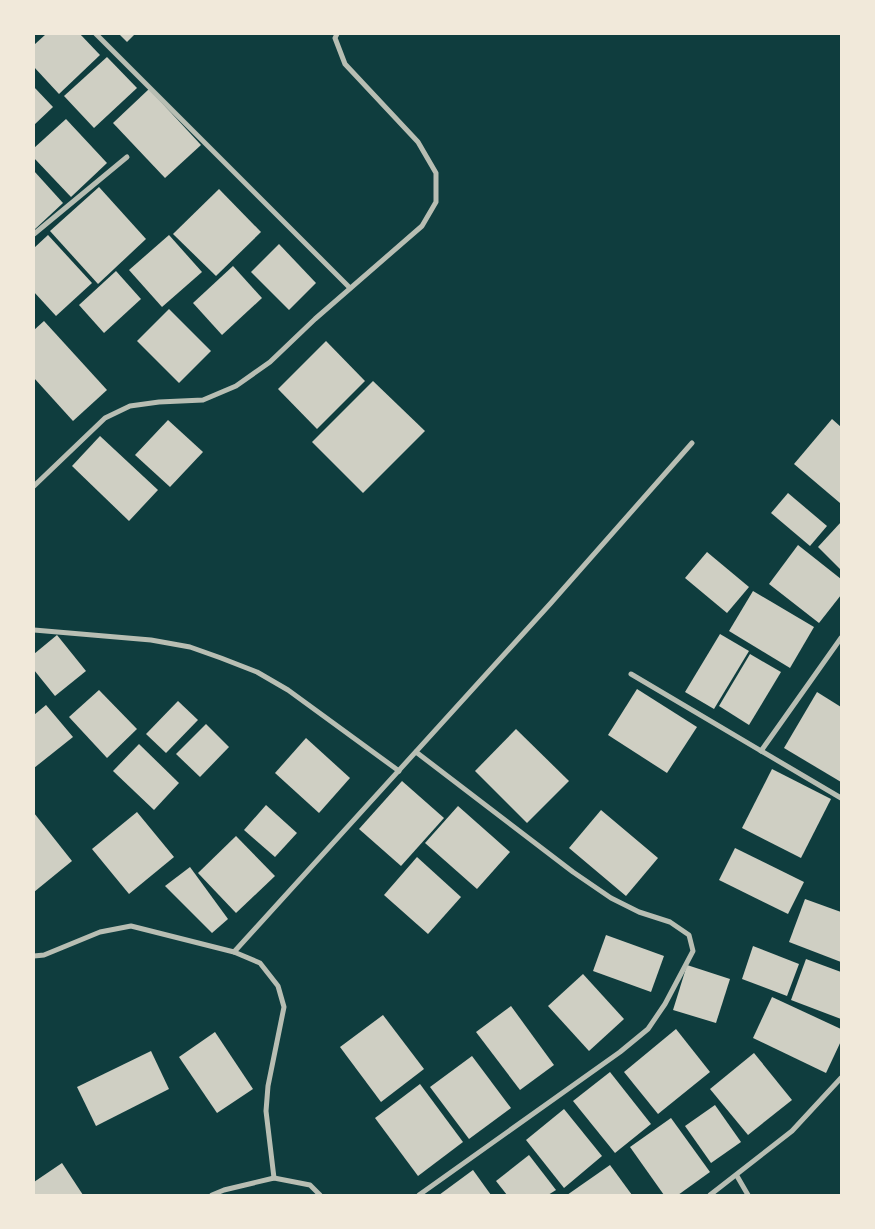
<svg xmlns="http://www.w3.org/2000/svg" width="875" height="1229" font-family="'Crimson Pro',serif">
	<rect width="100%" height="100%" fill="#0f3d3e"/>
	<g fill="#cfcfc3">
		<polygon points="46,34 80,34 100,55 59,94 34,67 34,45"/>
		<polygon points="119,34 135,34 127,42"/>
		<polygon points="107,57 137,88 94,128 64,96"/>
		<polygon points="34,87 53,107 34,125"/>
		<polygon points="149,89 201,145 165,178 113,123"/>
		<polygon points="66,119 107,163 71,197 34,158 34,148"/>
		<polygon points="34,171 63,203 34,230"/>
		<polygon points="99,187 146,239 98,284 50,231"/>
		<polygon points="219,189 261,232 216,276 173,234"/>
		<polygon points="48,235 92,283 56,316 34,292 34,248"/>
		<polygon points="169,235 202,272 162,307 129,270"/>
		<polygon points="279,244 316,283 289,310 251,272"/>
		<polygon points="233,266 262,298 222,335 193,303"/>
		<polygon points="116,271 141,299 104,333 79,305"/>
		<polygon points="169,309 211,351 179,383 137,341"/>
		<polygon points="44,321 107,390 73,421 34,378 34,330"/>
		<polygon points="326,341 365,381 317,429 278,389"/>
		<polygon points="373,381 425,431 363,493 312,442"/>
		<polygon points="832,419 841,427 840,503 794,464"/>
		<polygon points="168,420 203,452 170,487 135,455"/>
		<polygon points="100,436 158,490 129,521 72,466"/>
		<polygon points="788,493 827,526 810,546 771,513"/>
		<polygon points="841,522 841,570 818,547"/>
		<polygon points="798,545 841,579 841,595 819,623 769,584"/>
		<polygon points="707,552 749,587 727,613 685,578"/>
		<polygon points="753,591 814,627 790,668 729,631"/>
		<polygon points="720,634 749,651 714,709 685,692"/>
		<polygon points="57,635 86,671 55,696 34,670 34,654"/>
		<polygon points="750,654 781,672 749,725 719,706"/>
		<polygon points="637,689 697,727 667,773 608,735"/>
		<polygon points="99,690 137,729 107,758 69,717"/>
		<polygon points="817,692 841,707 841,782 784,748"/>
		<polygon points="178,701 198,720 166,753 146,734"/>
		<polygon points="46,705 73,737 34,768 34,715"/>
		<polygon points="206,724 229,747 200,777 176,754"/>
		<polygon points="516,729 569,781 527,823 475,771"/>
		<polygon points="306,738 350,778 319,813 275,773"/>
		<polygon points="139,744 179,783 154,810 113,771"/>
		<polygon points="772,769 831,799 801,858 742,828"/>
		<polygon points="402,781 444,818 401,866 359,829"/>
		<polygon points="266,805 297,833 275,857 244,830"/>
		<polygon points="458,806 510,852 477,889 425,843"/>
		<polygon points="601,810 658,858 626,896 569,848"/>
		<polygon points="137,812 174,857 129,894 92,849"/>
		<polygon points="34,813 72,861 34,892"/>
		<polygon points="236,836 275,876 236,913 198,873"/>
		<polygon points="735,848 804,882 788,914 719,880"/>
		<polygon points="417,857 461,897 428,934 384,895"/>
		<polygon points="190,867 228,919 212,933 165,886"/>
		<polygon points="805,899 841,912 841,962 789,942"/>
		<polygon points="606,935 664,956 651,992 593,971"/>
		<polygon points="753,946 799,964 787,996 742,979"/>
		<polygon points="806,959 841,972 841,1019 791,1000"/>
		<polygon points="687,965 730,979 716,1023 673,1010"/>
		<polygon points="583,974 624,1019 589,1051 548,1006"/>
		<polygon points="772,997 841,1029 841,1041 826,1073 753,1038"/>
		<polygon points="511,1006 554,1065 520,1090 476,1032"/>
		<polygon points="383,1015 424,1069 381,1102 340,1047"/>
		<polygon points="676,1029 710,1072 658,1114 624,1072"/>
		<polygon points="215,1032 253,1089 217,1113 179,1057"/>
		<polygon points="151,1051 169,1089 96,1126 77,1087"/>
		<polygon points="754,1053 792,1100 748,1135 710,1089"/>
		<polygon points="472,1056 511,1108 469,1139 430,1087"/>
		<polygon points="610,1072 651,1124 615,1153 573,1101"/>
		<polygon points="420,1084 463,1142 418,1176 375,1118"/>
		<polygon points="715,1105 741,1142 711,1163 685,1126"/>
		<polygon points="564,1109 602,1156 564,1188 526,1140"/>
		<polygon points="671,1118 710,1172 678,1195 664,1195 630,1147"/>
		<polygon points="529,1155 556,1190 548,1195 507,1195 496,1181"/>
		<polygon points="62,1163 83,1195 34,1195 34,1182"/>
		<polygon points="610,1165 632,1195 567,1195"/>
		<polygon points="473,1170 491,1195 439,1195"/>
	</g>
	<g fill="none" stroke-linecap="round" stroke-linejoin="round">
		<g stroke="#b8beb3" stroke-width="5">
			<polyline points="96,34 350,288"/>
			<polyline points="34,234 127,157"/>
			<polyline points="34,486 105,418 130,406 159,402 203,400 236,386 270,362 315,319 422,226 436,202 436,173 418,142 345,64 335,38 337,34"/>
			<polyline points="34,630 151,640 190,647 221,658 257,672 288,690 399,771"/>
			<polyline points="631,674 841,798"/>
			<polyline points="761,751 841,638"/>
			<polyline points="416,752 573,872 611,898 639,912 670,922 689,935 693,951 665,1004 648,1029 620,1052 419,1195"/>
			<polyline points="234,952 550,604 692,443"/>
			<polyline points="34,956 44,955 100,932 131,926 234,952 260,963 278,986 284,1007 268,1086 266,1111 274,1178"/>
			<polyline points="737,1176 748,1195"/>
			<polyline points="212,1195 224,1190 274,1178 310,1185 320,1195"/>
			<polyline points="710,1195 792,1131 841,1078"/>
		</g>
	</g>
	<rect width="875" height="1229" fill="none" stroke="#f1e9da" stroke-width="70"/>
</svg>
